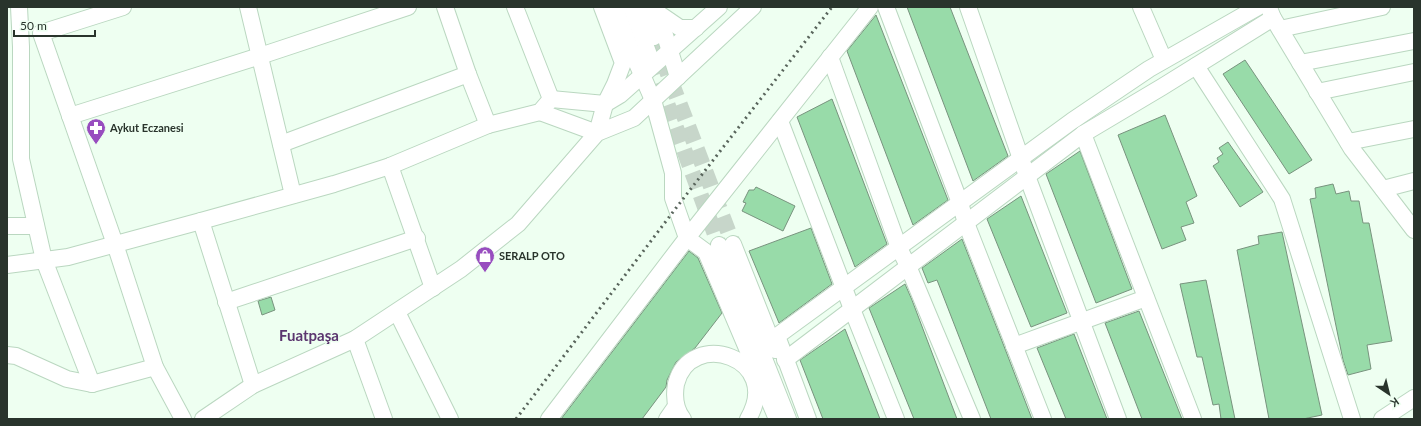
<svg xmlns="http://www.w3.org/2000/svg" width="1421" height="426" font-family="Lato,sans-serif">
	<rect width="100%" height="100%" fill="#eefff1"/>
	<g fill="#98dba9" stroke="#78937e">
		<polygon points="907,7 950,7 1008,156 973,181"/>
		<polygon points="876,15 948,200 913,225 847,51"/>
		<polygon points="1245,60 1312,160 1289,174 1223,74"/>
		<polygon points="832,99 887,244 855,267 797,117"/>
		<polygon points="1165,115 1197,196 1186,202 1194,223 1181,227 1186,240 1162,249 1118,135"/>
		<polygon points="1228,142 1263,192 1240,207 1213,166 1219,162 1217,158 1223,154 1219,148"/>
		<polygon points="1080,151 1132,289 1096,303 1046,174"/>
		<polygon points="1333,184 1336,194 1349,191 1351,201 1359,201 1363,223 1369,223 1392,341 1367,345 1371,369 1348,375 1343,360 1310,199 1316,198 1315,188"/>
		<polygon points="756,187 795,206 783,231 742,211 746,203 743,202 749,190 754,190"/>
		<polygon points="1021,196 1067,313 1031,327 987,219"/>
		<polygon points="811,228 832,284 779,323 749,251"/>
		<polygon points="1282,232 1322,415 1303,419 1269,419 1237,250 1259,244 1258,236"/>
		<polygon points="962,239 1002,341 1032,419 991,419 937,280 928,283 922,268"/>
		<polygon points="689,251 698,258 722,313 695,348 676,362 667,380 666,387 642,419 561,419"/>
		<polygon points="1206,280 1235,419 1221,419 1219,404 1213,405 1202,357 1197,357 1180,284"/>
		<polygon points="905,284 912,300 957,419 914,419 869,308"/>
		<polygon points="271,297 275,310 262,315 258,301"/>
		<polygon points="1139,311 1182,419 1142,419 1105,323"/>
		<polygon points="845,329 880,419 823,419 800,360"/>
		<polygon points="1074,334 1107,419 1066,419 1037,348"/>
	</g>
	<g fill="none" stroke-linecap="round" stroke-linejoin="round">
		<g stroke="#c7d6ca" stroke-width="16" stroke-dasharray="16 8" stroke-linecap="butt">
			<polyline points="654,37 733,244"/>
			<polyline points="651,60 719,245"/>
		</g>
		<defs>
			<g id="minor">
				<polyline points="19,7 21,47 21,159 44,260 92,384"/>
				<polyline points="123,7 41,33 115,244 155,367 183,419"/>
				<polyline points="248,7 293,195"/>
				<polyline points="445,7 468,74 488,125"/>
				<polyline points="515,7 551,99"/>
				<polyline points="615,7 629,45 653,100 673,173 673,198 687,238 706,252 777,419"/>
				<polyline points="631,7 651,60"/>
				<polyline points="643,7 654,37"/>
				<polyline points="886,7 960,203 966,223 1043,419"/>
				<polyline points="968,7 1027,176 1118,419"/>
				<polyline points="1141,7 1164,60"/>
				<polyline points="1269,8 1273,18 1352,149 1414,230"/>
				<polyline points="656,10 658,13 680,28 696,28"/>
				<polyline points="658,13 678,77"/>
				<polyline points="1280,29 1382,7"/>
				<polyline points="830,57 899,248 908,266 972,419"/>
				<polyline points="1300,63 1414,41"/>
				<polyline points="1196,66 1282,199 1352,419"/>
				<polyline points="1317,92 1414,72"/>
				<polyline points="551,99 605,104 620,95 719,7"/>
				<polyline points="540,112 597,133 605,104 615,84 623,63 602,7"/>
				<polyline points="70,116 260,56 408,7"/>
				<polyline points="780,121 852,309 896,419"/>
				<polyline points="1083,134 1193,419"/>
				<polyline points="1348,142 1414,129"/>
				<polyline points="281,144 468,74"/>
				<polyline points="390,166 433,288"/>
				<polyline points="1383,189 1414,181"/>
				<polyline points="201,221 253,385"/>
				<polyline points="7,226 36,226"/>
				<polyline points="733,244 775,350"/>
				<polyline points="719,245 788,419"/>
				<polyline points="7,265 68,257 201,221 334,184 390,166 488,125 540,112 551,99"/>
				<polyline points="226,302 417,238"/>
				<polyline points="397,312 450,419"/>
				<polyline points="355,339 384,419"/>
				<polyline points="1014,346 1146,298"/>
				<polyline points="7,355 16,356 67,379 92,384 155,367"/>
				<polyline points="785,360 1083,134 1162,87 1273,18"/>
				<polyline points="203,419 253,385 355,339 461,269 518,224 597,133 634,118 753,7"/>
				<polyline points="549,419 687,238 870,7"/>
				<polyline points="667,419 676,406"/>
				<path d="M683,419c-8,-10 -9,-23 -7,-35 14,-57 108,-26 72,35"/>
				<polyline points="808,419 777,336 1072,121 1149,69 1258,7"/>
				<polyline points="1382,419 1414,398"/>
			</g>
		</defs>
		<use href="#minor" stroke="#bad7c0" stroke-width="18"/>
		<use href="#minor" stroke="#fff" stroke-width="16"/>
		<polyline stroke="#58645b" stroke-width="3" stroke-dasharray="2 4" stroke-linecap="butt" points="516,419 676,208 832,7"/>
	</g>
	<defs>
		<symbol id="pharmacy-pin" viewBox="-11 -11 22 30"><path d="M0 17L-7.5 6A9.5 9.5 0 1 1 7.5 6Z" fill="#984dbf" stroke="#eefff1"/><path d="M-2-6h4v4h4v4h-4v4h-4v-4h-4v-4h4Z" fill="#fff"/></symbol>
		<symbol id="shop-pin" viewBox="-11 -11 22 30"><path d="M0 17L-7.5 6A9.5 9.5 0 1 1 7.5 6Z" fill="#984dbf" stroke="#eefff1"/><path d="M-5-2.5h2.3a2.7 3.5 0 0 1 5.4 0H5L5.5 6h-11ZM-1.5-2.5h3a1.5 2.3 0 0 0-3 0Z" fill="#fff"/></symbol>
	</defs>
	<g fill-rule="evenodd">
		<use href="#pharmacy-pin" x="85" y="117" width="22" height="30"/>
		<use href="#shop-pin" x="474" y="245" width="22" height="30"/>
	</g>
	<g text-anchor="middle" stroke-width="3" stroke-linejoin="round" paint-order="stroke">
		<g font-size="11" font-weight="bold" fill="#29342c" stroke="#eefff1" text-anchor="start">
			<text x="110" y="132">Aykut Eczanesi</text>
			<text x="499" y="260">SERALP OTO</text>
		</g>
		<g font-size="15" font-weight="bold" fill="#5b366f" stroke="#eefff1">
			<text x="309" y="341">Fuatpaşa</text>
		</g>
	</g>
	<rect width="1421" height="426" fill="none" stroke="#29342c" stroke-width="16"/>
	<g transform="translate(1389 394) rotate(145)" stroke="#eefff1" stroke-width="3" paint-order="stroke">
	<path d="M0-3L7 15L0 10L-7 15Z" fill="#29342c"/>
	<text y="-6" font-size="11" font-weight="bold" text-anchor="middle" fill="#29342c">K</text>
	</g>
	<path d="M14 30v6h81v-6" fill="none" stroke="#29342c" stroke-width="2"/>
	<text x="20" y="30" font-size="12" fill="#29342c" stroke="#eefff1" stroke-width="3" paint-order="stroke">50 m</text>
</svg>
